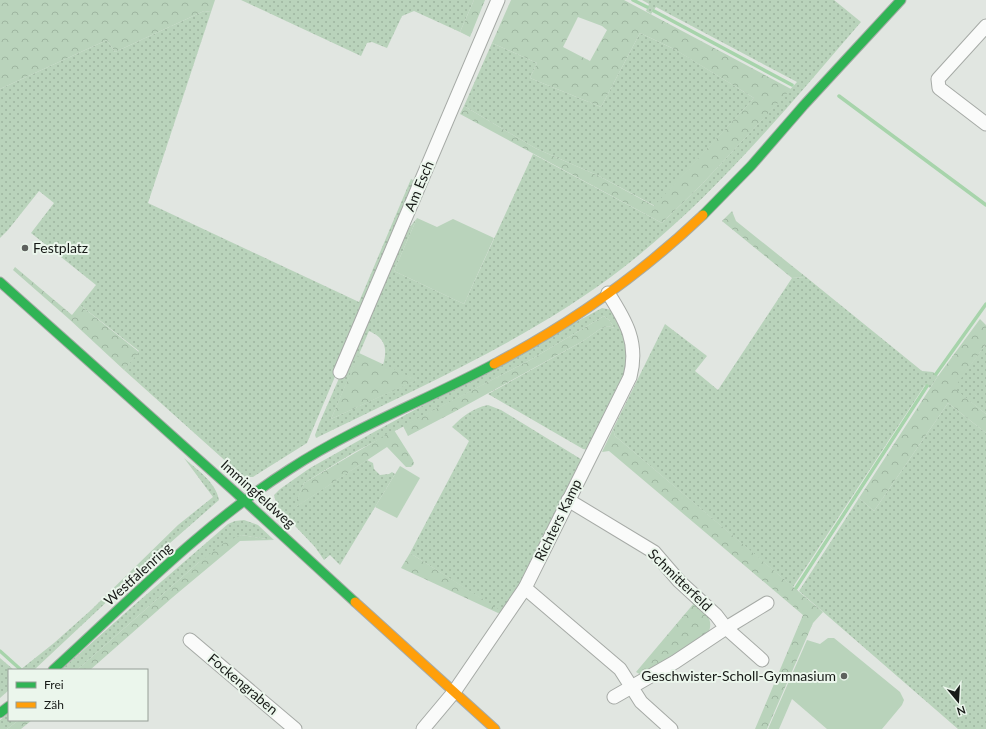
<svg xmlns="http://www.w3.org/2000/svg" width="986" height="729" font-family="Lato,sans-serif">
	<defs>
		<pattern id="grass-dots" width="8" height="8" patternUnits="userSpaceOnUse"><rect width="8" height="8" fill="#b9d3bb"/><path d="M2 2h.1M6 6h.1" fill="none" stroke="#9eb5a0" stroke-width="1.8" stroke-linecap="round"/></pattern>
		<pattern id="forest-crowns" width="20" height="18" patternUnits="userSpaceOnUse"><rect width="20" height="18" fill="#b9d3bb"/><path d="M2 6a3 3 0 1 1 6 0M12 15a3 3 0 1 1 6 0" fill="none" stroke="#9eb5a0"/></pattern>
	</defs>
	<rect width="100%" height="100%" fill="#e1e6e1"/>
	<g fill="url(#grass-dots)" fill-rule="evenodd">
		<polygon points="241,0 474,0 460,32 414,11 402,16 387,48 372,42 367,43 361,56"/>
		<path d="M642,0h192l27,22c-74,86 -147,175 -237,245 -93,72 -203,119 -308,171l-1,-3 4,-11 80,-183 18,-23 -23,53 70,33 69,-150 129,69 41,-40 94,-101 -141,-75 -5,7 -5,-3 3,-7zM369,331c16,7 19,17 14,34l33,15 -85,39z"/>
		<polygon points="204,11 211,12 148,203 359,302 411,179 417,182 307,443 253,477 245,477 240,474 124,370 139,351 80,305 96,285 31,233 54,203 39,191 8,230 0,238 0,89 107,40 115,52"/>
		<polygon points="640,33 676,50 754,98 655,206 599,176 535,148 464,106 492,43 537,63 530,78 601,107"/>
		<polygon points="806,277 922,371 933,372 938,376 930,388 925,385 793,587 615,436 613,429 665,324 707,356 695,371 718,390 792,278"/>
		<polygon points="602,308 612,310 627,341 629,367 589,450 583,449 488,394 583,341 600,329 608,326 614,328 610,321 604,316 530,360 353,453 304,483 294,508 367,460 373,463 374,469 380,475 389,474 392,472 395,474 340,565 330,555 324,560 315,547 277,507 274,495 280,489 310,468 374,432"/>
		<polygon points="986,344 986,414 953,388"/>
		<polygon points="948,403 986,433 986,729 958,729 799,591 859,498 874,511"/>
		<path d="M488,405l13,5 83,51 -60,119 -20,34 -6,-1 1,-3 -89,-57 59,-112 -17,-14c11,-11 21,-19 36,-22z"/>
		<path d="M184,458c13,12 32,24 35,42l-57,50 -128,120h-14l34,-27 36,-32 88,-86 35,-28z"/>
		<polygon points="244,520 258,525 274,540 241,535 198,563 77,670 61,670 132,607 228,524 235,521"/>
		<polygon points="0,658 14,670 9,670 9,690 0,698"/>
		<polygon points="9,713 9,720 19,720 7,729 0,729 0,720"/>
	</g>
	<g fill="url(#forest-crowns)" fill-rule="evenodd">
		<polygon points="0,0 215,0 211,12 204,11 115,52 107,40 0,89"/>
		<polygon points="474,0 485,0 470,37 460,32"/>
		<path d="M511,0h113l167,89 -88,94 -41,40 -202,-109 4,-8 71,42 64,28 55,30 100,-108 -80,-49 -34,-16 -39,74 -71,-29 7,-15 -45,-20zM578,17l24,9 5,4 -17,31 -27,-14z"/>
		<polygon points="732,211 736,221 806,277 792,278 722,221"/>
		<polygon points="15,267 72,315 80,305 139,352 124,370 69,319 13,270"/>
		<polygon points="604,316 610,321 614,328 608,326 600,329 583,341 454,412 408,436 403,426 530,360"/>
		<polygon points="980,319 986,325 986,344 954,388 986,414 986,433 948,403 874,511 859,498 938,376"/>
		<polygon points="359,353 417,380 331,419"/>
		<polygon points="613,429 615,436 823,612 813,623 767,729 755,729 803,615 609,451 602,452"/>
		<polygon points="394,430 413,460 414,464 411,467 406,467 387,447 293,509 304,483"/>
		<polygon points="241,535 274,540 240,541 173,597 90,670 77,670 198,563 224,543"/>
		<polygon points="410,553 500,610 498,613 401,568"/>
		<path d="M695,602c10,10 20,17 13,32l-65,42 -7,-4z"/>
		<polygon points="19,720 32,720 21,729 7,729"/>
	</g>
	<g fill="#b9d3bb">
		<polygon points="417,218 437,227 453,219 494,238 464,304 394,271"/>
		<polygon points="400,466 420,478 397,518 375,507"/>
		<polygon points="828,638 834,638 900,692 904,700 902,705 882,729 827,729 792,699 779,729 768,729 807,640 820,644"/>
	</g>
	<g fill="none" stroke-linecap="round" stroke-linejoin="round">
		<g stroke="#a7d4ab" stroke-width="3.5">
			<polyline points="633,0 647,7"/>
			<polyline points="654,11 792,85"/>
			<polyline points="839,96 986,205"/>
			<polyline points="936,374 986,304"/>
			<polyline points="796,588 927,386"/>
			<polyline points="0,651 20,669"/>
		</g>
		<defs>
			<g id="street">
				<polyline points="986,26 938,79 939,88 986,124"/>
				<polyline points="340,372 498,0"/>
				<polyline points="568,500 654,552 679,581 716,615 726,628 762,660"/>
				<polyline points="525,588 620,669 641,702 671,729"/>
				<polyline points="190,640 295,729"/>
				<polyline points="614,697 675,662 726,628 767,603"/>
				<path d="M423,729l31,-37 71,-104 105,-211c9,-34 -4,-56 -22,-84"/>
			</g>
			<g id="fast">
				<polyline points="703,215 751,166 804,105 901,0"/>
				<polyline points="0,282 234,491 355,602"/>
				<path d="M53,670c77,-70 149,-145 237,-201 64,-42 137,-69 204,-105"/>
				<polyline points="0,713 9,706"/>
			</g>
			<g id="slow">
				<path d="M494,364c76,-40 147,-90 209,-149"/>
				<polyline points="355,602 495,729"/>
			</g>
		</defs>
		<use href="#street" stroke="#a6aaa6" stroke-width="15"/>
		<use href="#fast" stroke="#a6aaa6" stroke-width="11"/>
		<use href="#slow" stroke="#a6aaa6" stroke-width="11"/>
		<use href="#street" stroke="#fafbfa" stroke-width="13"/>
		<use href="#fast" stroke="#30b455" stroke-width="9"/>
		<use href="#slow" stroke="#ff9f0a" stroke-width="9"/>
	</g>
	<g fill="#5e615e" stroke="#ebf6ec" stroke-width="1.5">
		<circle cx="25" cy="248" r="4"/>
		<circle cx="844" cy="676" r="4"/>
	</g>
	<g text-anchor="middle" stroke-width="4" stroke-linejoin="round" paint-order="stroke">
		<g font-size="14" fill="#171a17" stroke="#ebf6ec">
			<text transform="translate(419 186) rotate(-67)" y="5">Am Esch</text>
			<text transform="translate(258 494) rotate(42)" y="5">Immingfeldweg</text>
			<text transform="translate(558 520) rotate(-64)" y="5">Richters Kamp</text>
			<text transform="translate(138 574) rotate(-42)" y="5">Westfalenring</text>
			<text transform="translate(680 580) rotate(44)" y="5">Schmitterfeld</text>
			<text transform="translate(243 684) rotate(40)" y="5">Fockengraben</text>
		</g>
		<g font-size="14" fill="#171a17" stroke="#ebf6ec" text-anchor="start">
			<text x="33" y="253">Festplatz</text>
			<text x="836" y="681" text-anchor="end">Geschwister-Scholl-Gymnasium</text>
		</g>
	</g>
	<rect x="8" y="669" width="140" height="52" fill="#ebf6ec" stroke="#969e97"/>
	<rect x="16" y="682" width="20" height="6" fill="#30b455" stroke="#969e97"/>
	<text x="44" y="689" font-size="12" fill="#171a17">Frei</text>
	<rect x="16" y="702" width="20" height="6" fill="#ff9f0a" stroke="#969e97"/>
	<text x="44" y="709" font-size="12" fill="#171a17">Zäh</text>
	<g transform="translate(958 701) rotate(162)" stroke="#ebf6ec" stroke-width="3" paint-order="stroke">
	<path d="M0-3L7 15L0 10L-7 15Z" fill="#171a17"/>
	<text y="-6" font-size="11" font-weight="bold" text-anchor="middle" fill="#171a17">N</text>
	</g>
</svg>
